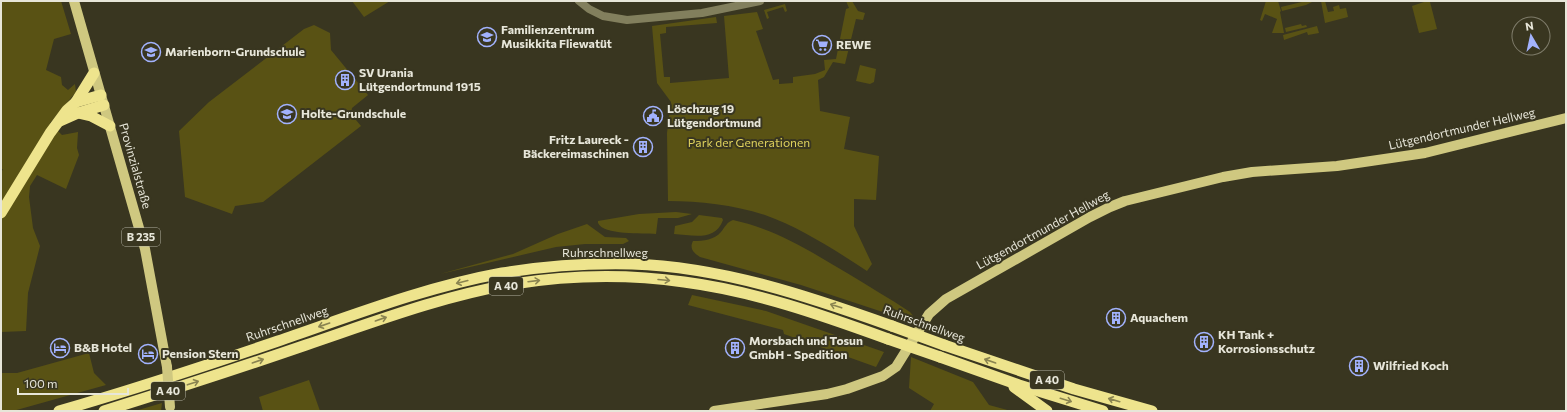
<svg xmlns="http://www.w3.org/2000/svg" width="1567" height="412" font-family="Commissioner,sans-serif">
	<rect width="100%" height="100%" fill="#393620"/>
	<g fill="#595214">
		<polygon points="1,1 61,1 71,34 54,39 46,70 61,77 62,85 68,90 75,84 76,92 50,123 62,135 78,132 77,148 79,155 66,189 37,175 30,186 29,197 33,228 40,246 28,293 26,331 1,332 1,173 3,169 1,169"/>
		<polygon points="352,1 390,1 364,17"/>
		<path d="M846,1h6l6,10 7,2 -2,7 -7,-1 -11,45 -12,-2 -9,15 -6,3 2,31 30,6 -6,32 35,7 -3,44 -22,-1v27l18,38 -5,7c-32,-21 -66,-43 -102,-56 -31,-10 -65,-14 -97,-14l-1,-68 4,-31 -14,-19 -5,-57 64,-9 1,6 -51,4v6l-6,1 4,43h6v6l59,-5 -5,-62 33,-4 6,17 -7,2 17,49 6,-1v5l14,-1v-6l22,-3 10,-4 -1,-10 12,-1 10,-50 3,-1z"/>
		<polygon points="1266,1 1278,1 1281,11 1280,12 1284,33 1272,33 1277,19 1265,14 1262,21 1260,20"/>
		<polygon points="1306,1 1314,1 1306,5 1282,11 1281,7"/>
		<polygon points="1321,1 1325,1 1328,12 1334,11 1333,7 1339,5 1340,9 1346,8 1348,17 1325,23"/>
		<polygon points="1424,2 1430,2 1437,29 1419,33 1412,6"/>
		<polygon points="785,4 787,11 785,12 783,7 767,12 769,18 767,19 764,10"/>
		<polygon points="1301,24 1302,26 1306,25 1307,27 1286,32 1285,28"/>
		<polygon points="314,25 330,33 331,50 368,95 352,108 351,114 361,126 263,202 235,206 232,214 185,197 179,131 209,102 304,29"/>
		<polygon points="1317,26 1319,33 1308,35 1307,32 1284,40 1283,35"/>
		<polygon points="860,65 876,69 874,82 870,84 856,81"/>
		<path d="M676,212l16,2 -14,4h-20l-2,16c-13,-1 -53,1 -58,-11v-2l41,-7z"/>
		<path d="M699,215l23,3 1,2c-8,22 -31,15 -49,14l1,-8 17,-4z"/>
		<path d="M733,220c42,9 77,31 114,53 21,13 42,25 63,39l4,5 -1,5 -112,-37 -101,-28c-6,-4 -11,-8 -7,-16 11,0 21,-1 28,-9 4,-5 6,-10 12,-12z"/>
		<polygon points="587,224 605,237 626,238 629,241 623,244 585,244 556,247 440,274 513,254 558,234"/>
		<polygon points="692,295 766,311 884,352 876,367 784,334 783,330 688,305"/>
		<polygon points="89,353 94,373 106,385 13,411 1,411 1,373 17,373"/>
		<polygon points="911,357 973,382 989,405 1011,411 930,411 934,404 909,388"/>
		<polygon points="309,380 320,411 263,411 259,397"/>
		<polygon points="162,403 161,411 135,411"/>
	</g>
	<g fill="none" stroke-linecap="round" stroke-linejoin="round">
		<polyline stroke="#827f5d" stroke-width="8" points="579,1 589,9 603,16 627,20 702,13 760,1"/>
		<g stroke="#cfc880" stroke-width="10">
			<polyline points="74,1 145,249 167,367"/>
			<polyline points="714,411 827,394 847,389 883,376 896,367 929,314 946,299 1090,217 1110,207 1125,201 1223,177 1252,172 1337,166 1425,153 1566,118"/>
		</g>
		<g stroke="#eee48d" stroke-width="11">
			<polyline points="76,102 94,73"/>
			<polyline points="78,113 104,105"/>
			<polyline points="60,121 78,113 91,116 110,126"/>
			<polyline points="1,213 50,133 67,110 76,102 101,95"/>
			<polyline points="944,345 1074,389 1152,411"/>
			<polyline points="940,357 1019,385 1103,411"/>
			<polyline points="1014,387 1047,411"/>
			<path d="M59,411c73,-21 146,-45 219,-70 73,-25 147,-54 224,-68 43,-7 86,-10 130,-9 90,3 176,32 260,62"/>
			<path d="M104,411c67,-21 135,-43 202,-66 68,-23 136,-49 207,-61 56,-9 115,-10 171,-2 70,9 138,33 204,57"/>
		</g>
		<polyline stroke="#cfc880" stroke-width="10" points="167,367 170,407"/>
		<g stroke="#eee48d" stroke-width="11">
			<polyline points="892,326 944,345"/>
			<polyline points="888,339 940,357"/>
		</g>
	</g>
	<defs><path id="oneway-shaft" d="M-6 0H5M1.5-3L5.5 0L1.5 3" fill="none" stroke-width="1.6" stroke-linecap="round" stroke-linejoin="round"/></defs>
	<g stroke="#8a8451">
		<use href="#oneway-shaft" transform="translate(664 280) rotate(5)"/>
		<use href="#oneway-shaft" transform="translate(534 281) rotate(-7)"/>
		<use href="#oneway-shaft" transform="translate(462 282) rotate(166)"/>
		<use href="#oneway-shaft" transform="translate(836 306) rotate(-162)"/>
		<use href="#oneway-shaft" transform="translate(381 319) rotate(-19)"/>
		<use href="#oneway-shaft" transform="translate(324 325) rotate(161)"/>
		<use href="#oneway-shaft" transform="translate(258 361) rotate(-19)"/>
		<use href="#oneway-shaft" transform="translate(990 361) rotate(-161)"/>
		<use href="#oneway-shaft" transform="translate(193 383) rotate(-18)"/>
		<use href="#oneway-shaft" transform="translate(1066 400) rotate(17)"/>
		<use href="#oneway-shaft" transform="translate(1114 400) rotate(-164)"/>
	</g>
	<defs>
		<symbol id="school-ring" viewBox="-11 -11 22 22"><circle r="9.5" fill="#393620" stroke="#a2b2fd" stroke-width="1.5"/><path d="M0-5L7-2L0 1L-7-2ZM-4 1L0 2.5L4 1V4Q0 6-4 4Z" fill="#a2b2fd"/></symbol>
		<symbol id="supermarket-ring" viewBox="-11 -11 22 22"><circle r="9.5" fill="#393620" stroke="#a2b2fd" stroke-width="1.5"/><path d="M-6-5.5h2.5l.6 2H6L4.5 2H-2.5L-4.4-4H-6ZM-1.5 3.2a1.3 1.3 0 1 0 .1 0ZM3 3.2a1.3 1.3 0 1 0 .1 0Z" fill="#a2b2fd"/></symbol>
		<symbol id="building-ring" viewBox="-11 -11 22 22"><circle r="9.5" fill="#393620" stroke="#a2b2fd" stroke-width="1.5"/><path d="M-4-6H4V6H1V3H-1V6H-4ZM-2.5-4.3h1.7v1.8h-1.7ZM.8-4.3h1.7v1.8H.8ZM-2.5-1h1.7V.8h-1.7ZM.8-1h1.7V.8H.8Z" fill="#a2b2fd"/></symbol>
		<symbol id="civic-ring" viewBox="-11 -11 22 22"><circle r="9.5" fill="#393620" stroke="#a2b2fd" stroke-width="1.5"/><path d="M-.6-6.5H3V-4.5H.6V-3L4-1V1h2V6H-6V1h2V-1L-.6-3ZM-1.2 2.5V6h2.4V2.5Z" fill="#a2b2fd"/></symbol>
		<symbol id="hotel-ring" viewBox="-11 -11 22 22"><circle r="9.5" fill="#393620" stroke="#a2b2fd" stroke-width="1.5"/><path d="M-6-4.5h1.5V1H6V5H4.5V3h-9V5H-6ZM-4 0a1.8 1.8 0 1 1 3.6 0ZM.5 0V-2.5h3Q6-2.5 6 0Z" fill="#a2b2fd"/></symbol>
	</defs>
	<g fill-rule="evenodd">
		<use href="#school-ring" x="476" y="26" width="22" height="22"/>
		<use href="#supermarket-ring" x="811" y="34" width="22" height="22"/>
		<use href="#school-ring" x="140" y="41" width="22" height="22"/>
		<use href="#building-ring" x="334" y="69" width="22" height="22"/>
		<use href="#school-ring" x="276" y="103" width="22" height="22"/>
		<use href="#civic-ring" x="642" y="105" width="22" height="22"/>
		<use href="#building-ring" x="632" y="136" width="22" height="22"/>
		<use href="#building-ring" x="1105" y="307" width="22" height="22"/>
		<use href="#building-ring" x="1193" y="331" width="22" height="22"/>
		<use href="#hotel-ring" x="49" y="337" width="22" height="22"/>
		<use href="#building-ring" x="724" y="337" width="22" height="22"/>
		<use href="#hotel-ring" x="137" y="343" width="22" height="22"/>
		<use href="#building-ring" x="1348" y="355" width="22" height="22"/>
	</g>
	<g text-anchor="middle" stroke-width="4" stroke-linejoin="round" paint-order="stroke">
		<g fill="#393620" stroke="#b3b1a2" stroke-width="1">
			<rect x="122" y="228" width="38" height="18" rx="3"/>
			<rect x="489" y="277" width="34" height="18" rx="3"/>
			<rect x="1030" y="371" width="34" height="18" rx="3"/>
			<rect x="151" y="382" width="34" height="18" rx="3"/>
		</g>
		<g font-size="11" font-weight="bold" fill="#e7e6d9">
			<text x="141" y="241">B 235</text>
			<text x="506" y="290">A 40</text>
			<text x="1047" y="384">A 40</text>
			<text x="168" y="395">A 40</text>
		</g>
		<g font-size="12" font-weight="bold" fill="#e7e6d9" stroke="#393620" text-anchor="start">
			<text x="501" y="34">Familienzentrum<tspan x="501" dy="14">Musikkita Fliewatüt</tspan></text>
			<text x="836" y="49">REWE</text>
			<text x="165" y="56">Marienborn-Grundschule</text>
			<text x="359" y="77">SV Urania<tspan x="359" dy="14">Lütgendortmund 1915</tspan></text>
			<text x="667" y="113">Löschzug 19<tspan x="667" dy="14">Lütgendortmund</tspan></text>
			<text x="301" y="118">Holte-Grundschule</text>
			<text x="629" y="144" text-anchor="end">Fritz Laureck -<tspan x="629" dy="14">Bäckereimaschinen</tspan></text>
			<text x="1130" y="322">Aquachem</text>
			<text x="1218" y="339">KH Tank +<tspan x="1218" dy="14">Korrosionsschutz</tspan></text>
			<text x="749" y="345">Morsbach und Tosun<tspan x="749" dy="14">GmbH - Spedition</tspan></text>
			<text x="74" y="352">B&amp;B Hotel</text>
			<text x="162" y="358">Pension Stern</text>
			<text x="1373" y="370">Wilfried Koch</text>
		</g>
		<g font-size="12" fill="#e7e6d9" stroke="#393620">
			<text transform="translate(1462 129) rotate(-13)" y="4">Lütgendortmunder Hellweg</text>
			<text transform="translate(135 166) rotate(74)" y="4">Provinzialstraße</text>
			<text transform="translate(1043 230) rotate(-29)" y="4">Lütgendortmunder Hellweg</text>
			<text x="605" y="257">Ruhrschnellweg</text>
			<text transform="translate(287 324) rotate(-19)" y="4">Ruhrschnellweg</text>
			<text transform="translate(924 324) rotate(20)" y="4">Ruhrschnellweg</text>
		</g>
		<g font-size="12" fill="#e0d35d" stroke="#393620">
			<text x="749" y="147">Park der Generationen</text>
		</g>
	</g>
	<rect width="1567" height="412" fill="none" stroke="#e7e6d9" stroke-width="4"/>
	<g transform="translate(1531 36) rotate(351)"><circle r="19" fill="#393620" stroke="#7f7c6a"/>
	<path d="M0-3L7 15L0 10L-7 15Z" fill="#a2b2fd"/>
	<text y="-6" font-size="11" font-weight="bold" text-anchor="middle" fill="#e7e6d9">N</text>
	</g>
	<path d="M18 388v6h110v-6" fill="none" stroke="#e7e6d9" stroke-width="2"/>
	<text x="24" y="388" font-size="12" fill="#e7e6d9" stroke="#393620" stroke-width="3" paint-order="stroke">100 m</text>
</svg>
